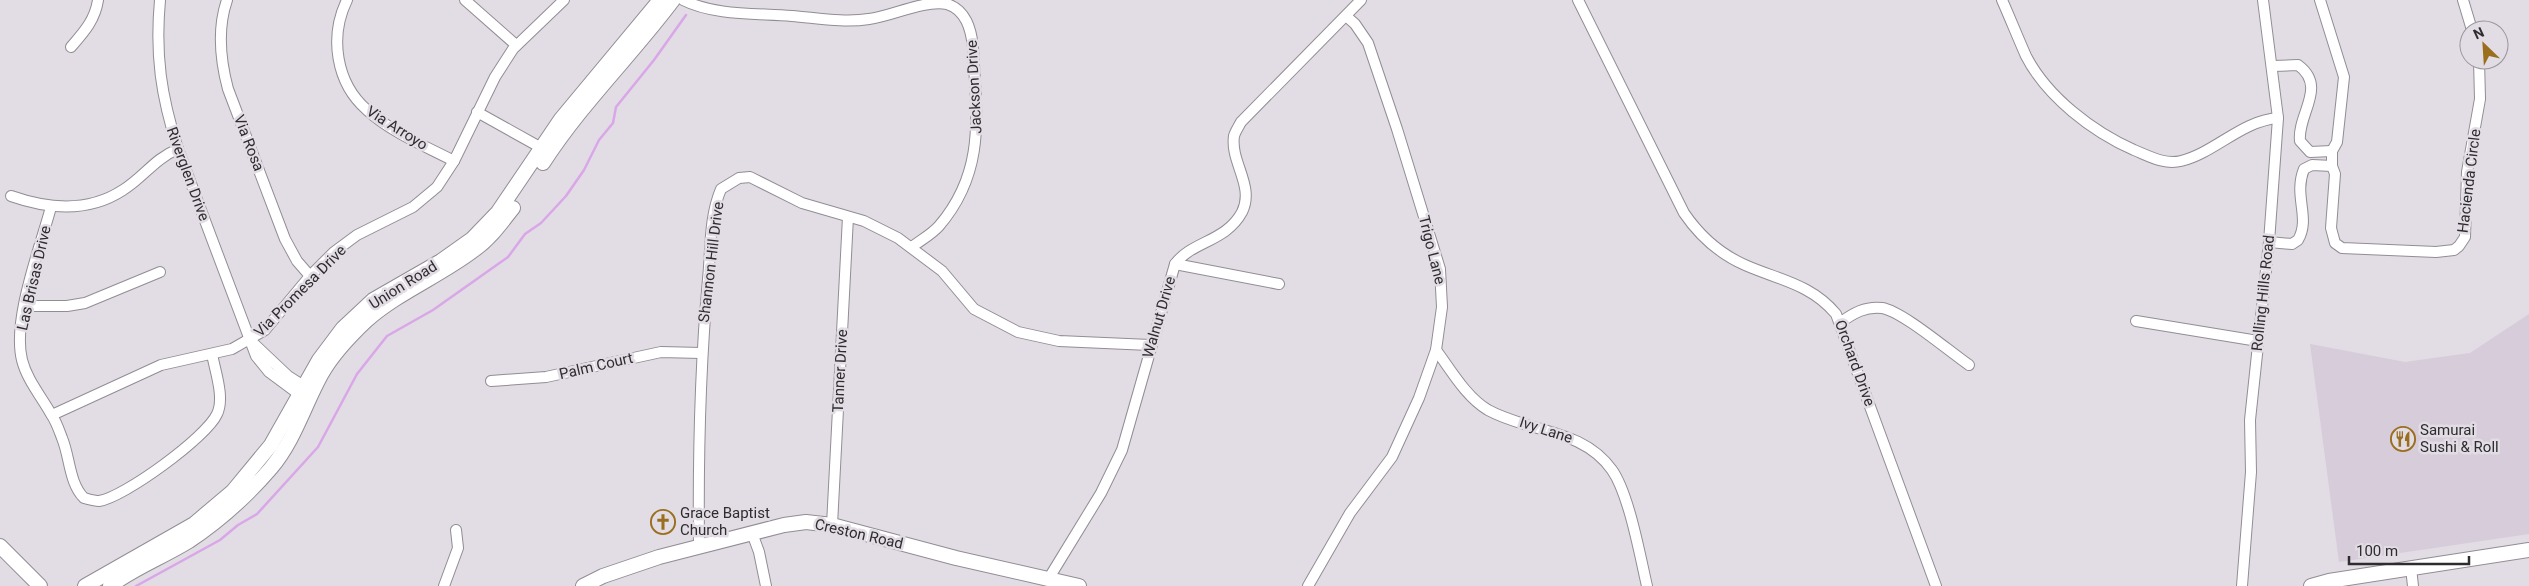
<svg xmlns="http://www.w3.org/2000/svg" width="2529" height="586" font-family="Roboto,sans-serif">
	<rect width="100%" height="100%" fill="#e2dce4"/>
	<polygon fill="#d7ccda" points="2529,314 2529,534 2339,562 2310,344 2405,362 2470,353"/>
	<g fill="none" stroke-linecap="round" stroke-linejoin="round">
		<polyline stroke="#d9a7e8" stroke-width="2.5" points="136,586 220,540 238,525 257,514 318,447 357,374 387,336 433,310 508,257 525,234 541,223 566,196 584,170 599,140 613,123 616,107 654,60 686,15"/>
		<defs>
			<g id="minor">
				<path d="M160,0c-5,55 1,96 18,149l78,207 13,16 35,26"/>
				<path d="M227,0c-10,29 -7,59 1,89l57,150 12,22 13,15"/>
				<path d="M347,0c-18,37 -11,83 20,110 24,22 58,36 87,51"/>
				<polyline points="465,0 516,45"/>
				<path d="M683,0c32,16 74,13 109,16 25,2 52,7 77,3 24,-3 53,-19 78,-15 19,6 24,25 26,43 3,66 14,123 -34,179 -7,8 -18,14 -27,21"/>
				<path d="M1578,0l106,213c15,22 36,41 61,52 34,15 66,19 91,49l100,272"/>
				<path d="M2002,0c8,18 16,38 24,56 21,41 67,76 108,94 15,6 30,15 47,11 35,-9 60,-40 97,-43"/>
				<polyline points="2320,0 2344,77 2337,142 2332,151 2332,166 2335,174 2331,228 2335,243 2342,248 2436,252 2454,250 2459,246 2465,237 2467,172 2480,99 2479,60"/>
				<polyline points="2463,0 2472,30"/>
				<path d="M71,47c13,-15 24,-27 27,-47"/>
				<path d="M2273,66l25,-1c30,22 -1,49 2,76l10,11 22,-1"/>
				<polyline points="477,112 547,151"/>
				<path d="M11,196c37,13 77,17 112,-6 21,-13 31,-31 55,-41"/>
				<path d="M51,207c-11,41 -39,113 -29,153 5,20 19,36 29,54 5,7 8,16 11,24 8,19 7,45 22,60 4,1 10,3 15,3 24,-3 108,-64 118,-87 8,-16 -2,-43 -5,-60"/>
				<path d="M2269,242l23,2 6,-4c13,-22 -5,-44 6,-71l8,-4 20,1"/>
				<polyline points="1175,264 1279,284"/>
				<polyline points="24,306 67,306 85,303 160,272"/>
				<polyline points="2136,321 2258,341"/>
				<path d="M1840,323c13,-10 26,-17 42,-15 20,3 68,44 87,57"/>
				<polyline points="252,342 288,376 310,390"/>
				<path d="M1436,350c15,20 30,47 52,60 42,23 94,18 124,60 17,24 28,86 35,116"/>
				<polyline points="491,381 546,377 661,352 701,353"/>
				<polyline points="52,415 161,365 232,349 265,330 310,276 334,252 357,235 413,207 437,187 454,161 495,77 513,49 564,0"/>
				<polyline points="832,525 848,217"/>
				<polyline points="752,533 759,552 766,586"/>
				<path d="M699,546c-1,-90 1,-178 9,-267 3,-29 1,-62 13,-90l18,-11 11,-1 52,26 62,18 34,17 44,33 32,38 44,23 41,9 91,4"/>
				<polyline points="2411,568 2413,586"/>
				<path d="M1049,578l52,-85 21,-43 53,-186c17,-23 51,-22 67,-52 13,-26 -12,-50 -8,-76 1,-4 5,-10 7,-14l120,-122"/>
				<polyline points="444,586 458,548 456,530"/>
				<polyline points="1308,586 1350,513 1392,457 1419,398 1436,350 1442,307 1440,269 1397,129 1368,43 1355,24 1346,16"/>
				<polyline points="2242,586 2251,472 2250,420 2269,242 2278,118 2263,0"/>
			</g>
			<g id="major">
				<path d="M543,163c38,-59 88,-107 130,-163"/>
				<polyline points="0,546 40,586"/>
				<polyline points="85,586 194,524 233,491 271,445 319,360 343,328 373,300 441,261 472,239 498,212 561,119 660,0"/>
				<path d="M110,586c24,-18 53,-29 79,-45 30,-20 58,-45 82,-73 23,-27 33,-62 50,-93 11,-20 29,-39 46,-55 32,-28 73,-44 107,-70 16,-11 27,-27 39,-42"/>
				<polyline points="583,586 603,576 659,557 784,525 806,522 832,525 956,558 1079,586"/>
				<polyline points="2311,586 2329,581 2529,550"/>
			</g>
		</defs>
		<use href="#minor" stroke="#928d94" stroke-width="12"/>
		<use href="#major" stroke="#928d94" stroke-width="16"/>
		<use href="#minor" stroke="#fff" stroke-width="10"/>
		<use href="#major" stroke="#fff" stroke-width="14"/>
	</g>
	<defs>
		<symbol id="restaurant-ring" viewBox="-11 -11 22 22"><circle r="9.5" fill="#e2dce4" stroke="#9a6e1d" stroke-width="1.5"/><path d="M-5-6h1v4h1v-4h1v4h1v-4h1v5L-1.5 .5V6h-2V.5L-5-1ZM5-6V6H3V1.5H1.5Q1.5-4 5-6Z" fill="#9a6e1d"/></symbol>
		<symbol id="church-ring" viewBox="-11 -11 22 22"><circle r="9.5" fill="#e2dce4" stroke="#9a6e1d" stroke-width="1.5"/><path d="M-1.2-6h2.4v3.5h3.3v2.4h-3.3V6h-2.4V-.1h-3.3v-2.4h3.3Z" fill="#9a6e1d"/></symbol>
	</defs>
	<g fill-rule="evenodd">
		<use href="#restaurant-ring" x="2389" y="425" width="28" height="28"/>
		<use href="#church-ring" x="649" y="508" width="28" height="28"/>
	</g>
	<g text-anchor="middle" stroke-width="5" stroke-linejoin="round" paint-order="stroke">
		<g font-size="15" fill="#2e2c2f" stroke="#e2dce4">
			<text transform="translate(974 87) rotate(-93)" y="5">Jackson Drive</text>
			<text transform="translate(397 128) rotate(32)" y="5">Via Arroyo</text>
			<text transform="translate(249 143) rotate(69)" y="5">Via Rosa</text>
			<text transform="translate(188 174) rotate(70)" y="5">Riverglen Drive</text>
			<text transform="translate(2469 181) rotate(-83)" y="5">Hacienda Circle</text>
			<text transform="translate(1432 250) rotate(76)" y="5">Trigo Lane</text>
			<text transform="translate(711 262) rotate(-83)" y="5">Shannon Hill Drive</text>
			<text transform="translate(34 278) rotate(-77)" y="5">Las Brisas Drive</text>
			<text transform="translate(403 285) rotate(-32)" y="5">Union Road</text>
			<text transform="translate(300 291) rotate(-45)" y="5">Via Promesa Drive</text>
			<text transform="translate(2263 293) rotate(-84)" y="5">Rolling Hills Road</text>
			<text transform="translate(1159 317) rotate(-74)" y="5">Walnut Drive</text>
			<text transform="translate(1855 363) rotate(70)" y="5">Orchard Drive</text>
			<text transform="translate(596 366) rotate(-13)" y="5">Palm Court</text>
			<text transform="translate(840 371) rotate(-87)" y="5">Tanner Drive</text>
			<text transform="translate(1546 430) rotate(18)" y="5">Ivy Lane</text>
			<text transform="translate(859 534) rotate(13)" y="5">Creston Road</text>
		</g>
		<g font-size="15" fill="#2e2c2f" stroke="#e2dce4" text-anchor="start">
			<text x="2420" y="435">Samurai<tspan x="2420" dy="17">Sushi &amp; Roll</tspan></text>
			<text x="680" y="518">Grace Baptist<tspan x="680" dy="17">Church</tspan></text>
		</g>
	</g>
	<g transform="translate(2484 45) rotate(335)"><circle r="24" fill="#e2dce4" stroke="#9a969c"/>
	<path d="M0-4L9 19L0 12L-9 19Z" fill="#9a6e1d"/>
	<text y="-8" font-size="14" font-weight="bold" text-anchor="middle" fill="#2e2c2f">N</text>
	</g>
	<path d="M2349 556v8h120v-8" fill="none" stroke="#2e2c2f" stroke-width="2.5"/>
	<text x="2356" y="556" font-size="15" fill="#2e2c2f" stroke="#e2dce4" stroke-width="4" paint-order="stroke">100 m</text>
</svg>
